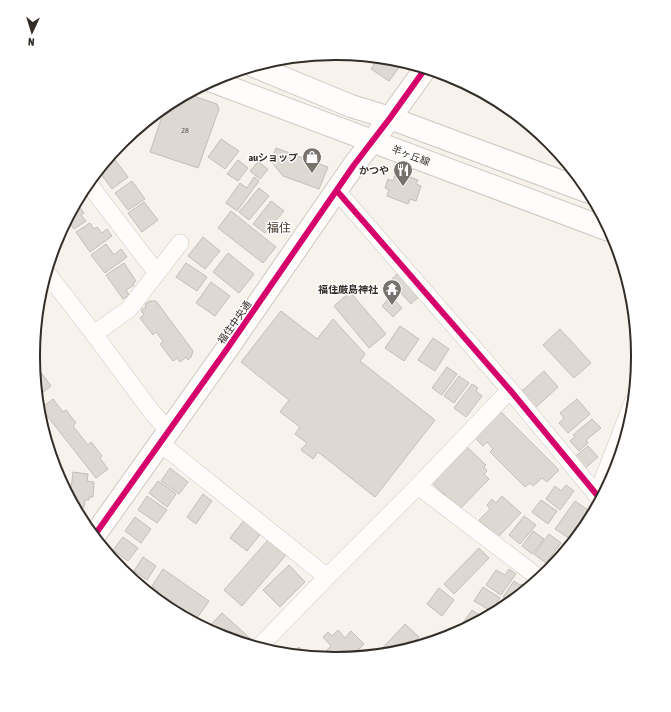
<svg xmlns="http://www.w3.org/2000/svg" width="671" height="712" font-family="'Asap Condensed','Noto Sans JP',sans-serif">
	<rect width="100%" height="100%" fill="#f8f2ec"/>
	<g fill="#ddd8d2" stroke="#c4beb9">
		<polygon points="375,57 395,59 403,62 389,81 371,69 377,60 374,58"/>
		<polygon points="188,94 217,104 219,109 198,168 150,152 166,105"/>
		<polygon points="221,139 239,151 225,169 208,157"/>
		<polygon points="276,148 328,167 319,189 283,176 271,161"/>
		<polygon points="115,160 128,177 112,189 99,171"/>
		<polygon points="238,160 248,168 238,181 227,174"/>
		<polygon points="258,162 268,169 260,179 250,171"/>
		<polygon points="396,172 418,180 416,184 421,186 416,201 410,199 408,204 387,196 389,190 385,188 388,179 393,181"/>
		<polygon points="254,177 259,181 237,211 226,203 240,183 247,188"/>
		<polygon points="132,181 145,199 128,210 115,193"/>
		<polygon points="259,188 269,196 249,220 239,212"/>
		<polygon points="271,201 284,211 265,233 253,224"/>
		<polygon points="76,202 84,213 81,215 86,221 74,229 67,219"/>
		<polygon points="144,202 158,220 142,232 128,213"/>
		<polygon points="231,211 276,247 263,263 218,228"/>
		<polygon points="90,223 94,229 97,227 102,233 107,229 112,236 90,252 76,232"/>
		<polygon points="203,237 220,251 205,269 188,256"/>
		<polygon points="106,244 114,255 121,249 127,257 105,273 91,255"/>
		<polygon points="228,253 254,274 239,293 213,272"/>
		<polygon points="124,263 136,281 133,283 134,285 126,290 129,295 123,299 106,275"/>
		<polygon points="186,263 207,277 197,291 176,277"/>
		<polygon points="401,270 423,293 411,304 399,291 397,292 388,283"/>
		<polygon points="211,282 230,296 215,316 196,303"/>
		<polygon points="350,292 386,334 369,348 334,306"/>
		<polygon points="391,296 402,308 393,317 382,306"/>
		<polygon points="150,301 156,301 193,351 191,357 188,360 186,357 180,362 177,358 173,361 160,344 163,341 156,332 153,335 140,318 144,315 141,310 146,307 145,304"/>
		<polygon points="281,311 317,339 333,319 365,354 360,361 435,420 375,497 318,452 313,459 301,450 307,443 295,434 300,427 280,412 289,400 241,362"/>
		<polygon points="400,326 419,339 404,361 385,348"/>
		<polygon points="560,329 591,363 574,378 543,345"/>
		<polygon points="433,338 449,349 435,371 418,360"/>
		<polygon points="34,363 51,386 37,397"/>
		<polygon points="447,367 457,374 442,395 432,388"/>
		<polygon points="544,371 558,387 534,409 520,393"/>
		<polygon points="459,376 469,383 454,403 444,396"/>
		<polygon points="472,384 478,388 476,391 482,396 466,417 454,408"/>
		<polygon points="53,399 63,412 66,410 76,423 73,426 88,445 91,442 102,456 100,458 108,469 96,478 41,408"/>
		<polygon points="577,399 590,414 568,433 559,423 564,418 560,413"/>
		<polygon points="501,412 559,470 547,482 542,478 533,486 530,483 525,487 490,452 493,449 487,442 483,446 475,438"/>
		<polygon points="592,419 601,428 586,440 588,443 579,451 570,441 575,437 573,435"/>
		<polygon points="466,446 486,465 484,467 487,471 484,474 489,479 460,509 431,482"/>
		<polygon points="588,446 598,457 582,471 572,459"/>
		<polygon points="170,468 188,482 179,494 161,481"/>
		<polygon points="73,472 88,474 87,481 94,482 93,497 89,497 89,500 85,500 84,507 78,513 70,498"/>
		<polygon points="158,481 176,494 167,507 149,493"/>
		<polygon points="566,485 574,491 560,510 546,499 555,486 561,491"/>
		<polygon points="203,494 212,501 196,524 187,517"/>
		<polygon points="147,496 167,510 157,523 138,510"/>
		<polygon points="502,496 521,513 498,537 479,520 490,509 487,505 492,499 496,503"/>
		<polygon points="541,500 557,511 548,524 532,512"/>
		<polygon points="575,501 591,512 587,524 573,541 555,529"/>
		<polygon points="524,516 536,525 520,544 509,535"/>
		<polygon points="135,517 151,529 141,543 125,531"/>
		<polygon points="245,519 262,532 247,551 230,538"/>
		<polygon points="533,531 544,539 532,554 522,546"/>
		<polygon points="549,534 561,543 546,563 534,554"/>
		<polygon points="123,537 138,548 128,561 113,550"/>
		<polygon points="268,540 286,555 242,606 224,590"/>
		<polygon points="479,548 489,558 454,594 444,584"/>
		<polygon points="143,557 156,566 147,580 134,571"/>
		<polygon points="289,565 305,582 280,607 263,590"/>
		<polygon points="163,569 209,601 195,621 178,609 176,612 167,607 154,597 158,591 152,586"/>
		<polygon points="509,569 516,574 501,595 486,585 496,570 505,575"/>
		<polygon points="514,581 520,585 522,584 527,587 510,602 503,597"/>
		<polygon points="483,587 500,598 491,611 474,601"/>
		<polygon points="439,588 454,600 442,616 427,604"/>
		<polygon points="472,610 484,618 463,629 460,627"/>
		<polygon points="222,613 253,641 249,644 220,635 208,628"/>
		<polygon points="405,624 419,637 410,648 394,653 377,654"/>
		<polygon points="449,628 456,633 442,638"/>
		<polygon points="338,630 345,638 351,631 364,644 351,657 328,658 324,653 331,646 323,637 328,632 332,636"/>
		<polygon points="299,647 307,656 292,654"/>
	</g>
	<g fill="none" stroke-linecap="round" stroke-linejoin="round">
		<defs>
			<g id="street">
				<polyline points="88,183 156,272"/>
				<polyline points="337,191 510,390 597,495 601,498"/>
				<polyline points="46,272 94,334 151,411 169,431"/>
				<polyline points="94,334 129,309 180,243"/>
				<polyline points="160,443 327,577"/>
				<polyline points="418,486 539,578"/>
				<polyline points="597,495 633,402"/>
				<polyline points="259,647 327,577 418,486 510,390"/>
			</g>
			<polyline id="secondary" points="94,536 227,349 354,165 390,118 425,69"/>
			<g id="primary">
				<polyline points="254,66 351,106 390,118 589,192"/>
				<polyline points="212,81 609,230"/>
			</g>
		</defs>
		<use href="#street" stroke="#cdc8c3" stroke-width="18"/>
		<use href="#secondary" stroke="#cdc8c3" stroke-width="24"/>
		<use href="#primary" stroke="#cdc8c3" stroke-width="24"/>
		<use href="#street" stroke="#fefdfc" stroke-width="17"/>
		<use href="#secondary" stroke="#fefdfc" stroke-width="22"/>
		<use href="#primary" stroke="#fefdfc" stroke-width="22"/>
		<defs>
			<g id="cycleway">
				<polyline points="337,191 510,390 597,495 601,498"/>
				<polyline points="94,536 227,349 354,165 390,118 425,69"/>
			</g>
		</defs>
		<use href="#cycleway" stroke="#fff" stroke-width="8"/>
		<use href="#cycleway" stroke="#d6006c" stroke-width="6"/>
	</g>
	<defs>
		<symbol id="shop-pin" viewBox="-11 -11 22 30"><path d="M0 17L-7.5 6A9.5 9.5 0 1 1 7.5 6Z" fill="#78726d" stroke="#fff"/><path d="M-5-2.5h2.3a2.7 3.5 0 0 1 5.4 0H5L5.5 6h-11ZM-1.5-2.5h3a1.5 2.3 0 0 0-3 0Z" fill="#fff"/></symbol>
		<symbol id="restaurant-pin" viewBox="-11 -11 22 30"><path d="M0 17L-7.5 6A9.5 9.5 0 1 1 7.5 6Z" fill="#78726d" stroke="#fff"/><path d="M-5-6h1v4h1v-4h1v4h1v-4h1v5L-1.5 .5V6h-2V.5L-5-1ZM5-6V6H3V1.5H1.5Q1.5-4 5-6Z" fill="#fff"/></symbol>
		<symbol id="temple-pin" viewBox="-11 -11 22 30"><path d="M0 17L-7.5 6A9.5 9.5 0 1 1 7.5 6Z" fill="#78726d" stroke="#fff"/><path d="M0-6L5-2H3V0L6.5 2.5H4V6H1.5V3h-3V6H-4V2.5H-6.5L-3 0V-2H-5Z" fill="#fff"/></symbol>
	</defs>
	<g fill-rule="evenodd">
		<use href="#shop-pin" x="301" y="146" width="22" height="30"/>
		<use href="#restaurant-pin" x="392" y="159" width="22" height="30"/>
		<use href="#temple-pin" x="381" y="278" width="22" height="30"/>
	</g>
	<g text-anchor="middle" stroke-width="3" stroke-linejoin="round" paint-order="stroke">
		<g font-size="8" fill="#5e5852">
			<text x="185" y="133">28</text>
		</g>
		<g font-size="10" fill="#332d28" stroke="#fff">
			<text transform="translate(411 155) rotate(21)" y="4">羊ヶ丘線</text>
			<text transform="translate(234 322) rotate(-55)" y="4">福住中央通</text>
		</g>
		<g font-size="10" font-weight="bold" fill="#332d28" stroke="#fff" text-anchor="end">
			<text x="298" y="161">auショップ</text>
			<text x="389" y="174">かつや</text>
			<text x="378" y="293">福住厳島神社</text>
		</g>
		<g font-size="12" fill="#40352a" stroke="#fff">
			<text x="279" y="232">福住</text>
		</g>
	</g>
	<path d="M0 0H671V712H0ZM335 60H336A295 295 0 0 1 631 355V357A295 295 0 0 1 336 652H335A295 295 0 0 1 40 357V355A295 295 0 0 1 335 60Z" fill="#fff" fill-rule="evenodd"/>
	<path fill="none" stroke="#332d28" stroke-width="2" d="M335 60H336A295 295 0 0 1 631 355V357A295 295 0 0 1 336 652H335A295 295 0 0 1 40 357V355A295 295 0 0 1 335 60Z"/>
	<g transform="translate(32 32) rotate(184)" stroke="#ffffff" stroke-width="3" paint-order="stroke">
	<path d="M0-3L7 15L0 10L-7 15Z" fill="#332d28"/>
	<text y="-6" font-size="11" font-weight="bold" text-anchor="middle" fill="#332d28">N</text>
	</g>
</svg>
